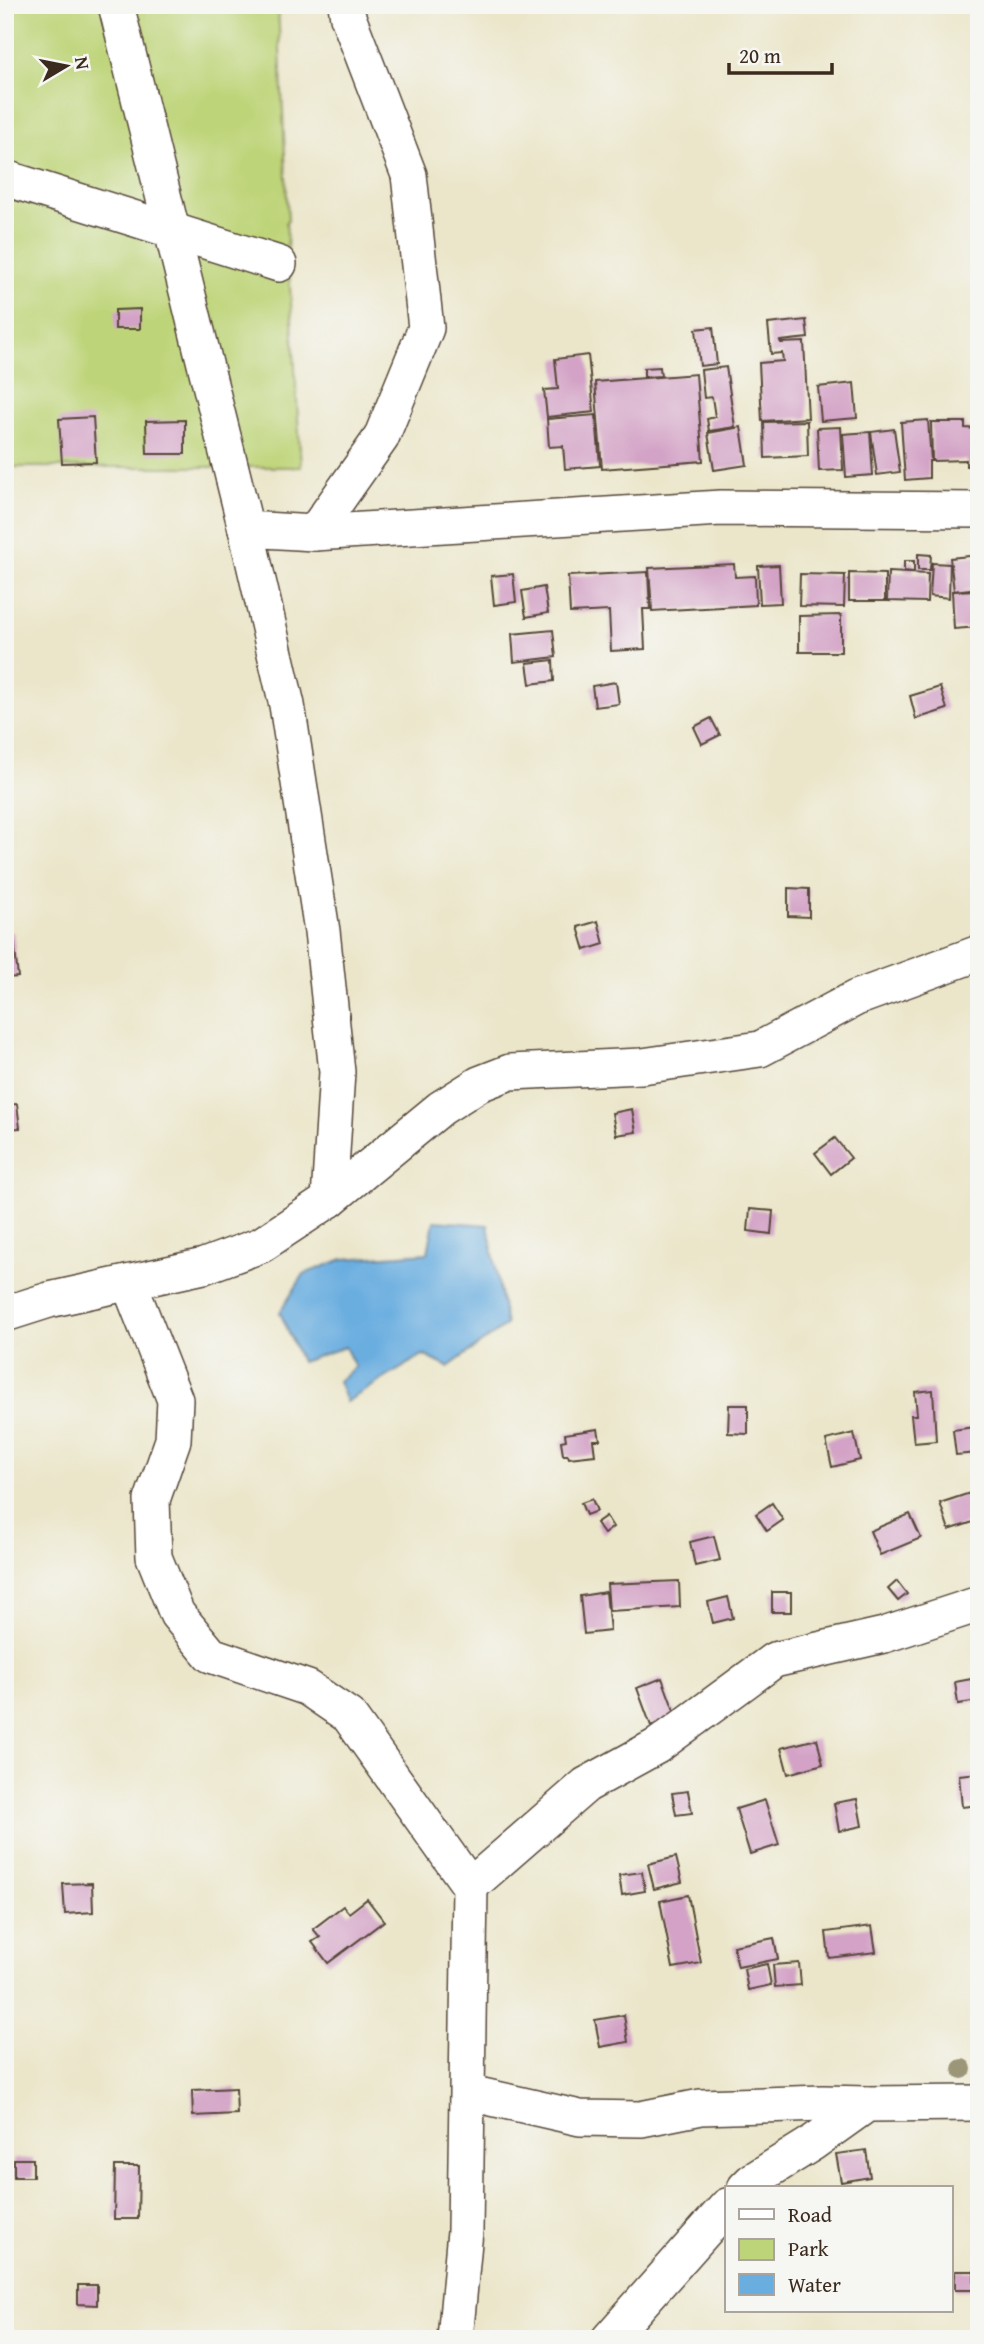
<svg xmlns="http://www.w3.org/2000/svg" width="984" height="2344" font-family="'Gentium Book Plus',serif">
	<rect width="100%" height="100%" fill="#f6f6f2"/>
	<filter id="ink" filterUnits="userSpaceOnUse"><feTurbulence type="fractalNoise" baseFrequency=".0143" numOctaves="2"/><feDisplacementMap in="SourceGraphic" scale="14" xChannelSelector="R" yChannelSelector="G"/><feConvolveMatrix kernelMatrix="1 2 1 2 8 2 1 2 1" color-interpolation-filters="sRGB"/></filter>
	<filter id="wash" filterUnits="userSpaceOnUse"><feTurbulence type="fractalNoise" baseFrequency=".00686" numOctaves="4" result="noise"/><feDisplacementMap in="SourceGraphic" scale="28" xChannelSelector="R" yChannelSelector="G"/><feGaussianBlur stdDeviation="1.57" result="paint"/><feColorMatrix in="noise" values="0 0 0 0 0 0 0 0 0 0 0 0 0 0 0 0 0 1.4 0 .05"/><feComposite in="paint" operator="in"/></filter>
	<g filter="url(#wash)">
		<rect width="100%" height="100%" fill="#ebe6ca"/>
		<polygon fill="#bed478" stroke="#7c7f4b" stroke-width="2" points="5,5 278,5 288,220 286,221 301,467 5,467"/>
		<polygon fill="#6aaee0" stroke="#526c7f" stroke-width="2" points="434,1221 488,1225 506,1325 448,1367 423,1355 346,1402 338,1381 355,1367 345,1347 301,1362 280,1312 304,1274 343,1259 428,1253"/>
		<g id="blocks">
			<g fill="#d3a2c6">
				<polygon points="140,309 140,329 115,329 115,310"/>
				<polygon points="806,320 808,338 780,341 781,343 804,342 808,418 762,421 759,363 783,361 782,353 771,354 768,324"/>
				<polygon points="713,327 717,364 700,366 696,329"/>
				<polygon points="588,355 594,412 547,417 544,390 558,389 555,359"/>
				<polygon points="660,367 661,376 644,377 644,368"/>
				<polygon points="726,367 735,427 709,431 707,419 715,417 712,397 704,398 701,370"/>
				<polygon points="696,374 703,461 602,469 595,382"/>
				<polygon points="854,383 857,418 821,421 818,387"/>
				<polygon points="596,415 600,466 565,469 563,446 549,447 547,419"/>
				<polygon points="93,417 96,462 62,463 59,419"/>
				<polygon points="185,420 185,454 147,454 146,421"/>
				<polygon points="928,420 931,461 929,461 929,478 905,480 901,422"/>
				<polygon points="807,421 808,456 765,458 764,422"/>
				<polygon points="931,422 965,422 965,428 979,429 979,466 966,466 966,460 932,461"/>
				<polygon points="741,427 747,465 714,470 708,433"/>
				<polygon points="841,427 843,470 819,471 817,428"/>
				<polygon points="894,429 900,472 877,475 871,432"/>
				<polygon points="870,432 873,475 846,477 843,434"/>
				<polygon points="918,554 931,555 930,570 918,570"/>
				<polygon points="979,555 979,588 954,591 950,558"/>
				<polygon points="904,561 914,561 914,572 904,571"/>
				<polygon points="932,563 950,564 949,598 930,596"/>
				<polygon points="734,564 735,577 755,576 756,605 652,611 649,568"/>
				<polygon points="779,565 781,603 760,604 758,566"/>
				<polygon points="648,572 650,609 643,609 645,649 611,651 609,611 570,613 568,576"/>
				<polygon points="888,572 928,574 927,602 887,601"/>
				<polygon points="849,573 885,574 885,601 849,601"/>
				<polygon points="513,574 516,602 494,605 491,576"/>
				<polygon points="800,574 845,575 844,607 799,606"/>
				<polygon points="544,587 548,613 526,617 522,591"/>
				<polygon points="979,590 979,627 954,629 952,591"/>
				<polygon points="841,615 841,652 799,652 799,616"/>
				<polygon points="553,630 556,657 514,662 512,634"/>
				<polygon points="553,660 554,681 530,684 527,663"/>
				<polygon points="616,682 619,704 595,707 592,686"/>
				<polygon points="940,687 947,709 916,719 910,696"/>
				<polygon points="711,718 720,735 702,744 694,727"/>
				<polygon points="788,888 809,889 809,917 788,916"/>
				<polygon points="598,921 604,944 585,950 578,927"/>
				<polygon points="13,932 18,977 5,978 5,933"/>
				<polygon points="17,1104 20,1128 5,1129 5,1105"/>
				<polygon points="632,1109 636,1132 616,1135 612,1113"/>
				<polygon points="835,1138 851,1158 831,1174 815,1153"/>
				<polygon points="750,1209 773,1211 771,1234 748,1231"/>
				<polygon points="933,1390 936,1441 914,1443 911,1415 917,1415 915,1392"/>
				<polygon points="729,1405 748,1405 748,1434 728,1433"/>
				<polygon points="974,1427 977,1453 956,1455 953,1430"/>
				<polygon points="598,1429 600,1440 593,1440 595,1455 569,1458 568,1455 563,1455 561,1441 566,1440 565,1434"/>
				<polygon points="854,1433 860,1460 832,1467 826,1440"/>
				<polygon points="970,1493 979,1520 949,1530 940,1503"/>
				<polygon points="592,1499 597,1511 586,1515 581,1503"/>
				<polygon points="772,1503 783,1520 767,1531 756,1514"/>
				<polygon points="910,1514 921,1538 880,1555 870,1531"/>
				<polygon points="606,1516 613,1527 604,1534 596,1523"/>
				<polygon points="714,1536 720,1560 695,1566 690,1542"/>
				<polygon points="679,1581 680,1607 609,1611 607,1584"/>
				<polygon points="897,1581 907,1594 898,1601 888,1589"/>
				<polygon points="606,1592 610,1631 584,1634 580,1596"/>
				<rect x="772" y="1592" width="19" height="20"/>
				<polygon points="728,1597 733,1618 713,1623 708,1602"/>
				<polygon points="662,1678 676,1716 651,1726 637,1688"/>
				<polygon points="977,1678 979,1701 958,1704 955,1682"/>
				<polygon points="817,1739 823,1764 788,1774 781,1748"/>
				<polygon points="979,1773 979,1805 962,1807 959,1775"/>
				<polygon points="688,1791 692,1813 676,1815 672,1793"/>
				<polygon points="857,1799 862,1826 839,1831 834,1803"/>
				<polygon points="765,1800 779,1845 750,1854 736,1809"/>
				<polygon points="676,1857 682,1882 654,1889 648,1864"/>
				<polygon points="642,1872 645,1891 622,1895 619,1875"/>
				<polygon points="92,1883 93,1912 65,1914 63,1884"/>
				<polygon points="688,1895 701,1963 673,1968 660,1901"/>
				<polygon points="367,1899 384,1921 328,1963 312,1942 320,1937 313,1929 343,1906 349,1913"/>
				<polygon points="872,1926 876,1952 829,1958 826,1932"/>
				<polygon points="774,1938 778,1959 738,1967 733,1946"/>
				<polygon points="799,1963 801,1985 775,1987 773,1965"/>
				<polygon points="767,1964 771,1985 748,1990 744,1969"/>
				<polygon points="624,2015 628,2042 600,2047 595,2020"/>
				<polygon points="236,2088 237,2114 193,2116 192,2090"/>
				<polygon points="866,2150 870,2177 841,2182 836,2154"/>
				<rect x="14" y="2159" width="19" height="18"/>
				<polygon points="115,2166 139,2166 138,2219 114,2219"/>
				<rect x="955" y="2271" width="19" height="19"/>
				<polygon points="78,2285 97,2285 97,2305 78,2304"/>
			</g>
		</g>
	</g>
	<g filter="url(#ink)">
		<use href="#blocks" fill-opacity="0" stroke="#554638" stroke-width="2"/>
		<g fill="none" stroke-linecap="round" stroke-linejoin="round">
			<defs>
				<g id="street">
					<polyline points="116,5 246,529 314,533 721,508 979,510"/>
					<polyline points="5,178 279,264"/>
					<polyline points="314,533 381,438 426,328 409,175 348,17 346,5"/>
					<polyline points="329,1200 441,1108 479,1084 510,1072 642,1066 760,1049 856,998 979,953"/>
					<polyline points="129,1283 175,1400 173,1440 152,1500 154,1557 177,1614 211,1655 308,1688 349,1716 470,1886 465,2231 455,2339"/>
					<polyline points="5,1314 49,1300 204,1266 261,1245 329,1200 337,1072 322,931 287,705 246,529"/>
					<polyline points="470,1886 586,1785 657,1746 774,1660 884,1635 979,1604"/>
					<polyline points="474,2094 580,2118 641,2119 701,2107 823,2103 867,2104"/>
					<polyline points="745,2188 752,2181 811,2144 867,2104 979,2103"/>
					<polyline points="609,2339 727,2206"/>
				</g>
			</defs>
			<use href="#street" stroke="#554638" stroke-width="38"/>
			<use href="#street" stroke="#fff" stroke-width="35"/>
		</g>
		<circle fill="#9c9678" cx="962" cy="2069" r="10"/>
	</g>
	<rect width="984" height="2344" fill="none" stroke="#f6f6f2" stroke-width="28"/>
	<rect x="725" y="2186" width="228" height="126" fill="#f6f6f2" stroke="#aba49d" stroke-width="2"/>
	<rect x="739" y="2209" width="35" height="10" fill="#ffffff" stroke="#aba49d" stroke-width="2"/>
	<text x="788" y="2222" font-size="21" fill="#3b2a1e">Road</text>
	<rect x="739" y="2239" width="35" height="21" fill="#bed478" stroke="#aba49d" stroke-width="2"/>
	<text x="788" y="2256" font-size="21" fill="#3b2a1e">Park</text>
	<rect x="739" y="2274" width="35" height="21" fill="#6aaee0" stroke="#aba49d" stroke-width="2"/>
	<text x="788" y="2292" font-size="21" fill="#3b2a1e">Water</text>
	<g transform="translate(66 66) rotate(80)" stroke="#f6f6f2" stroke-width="5" paint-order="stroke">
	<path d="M0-5L12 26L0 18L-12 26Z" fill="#3b2a1e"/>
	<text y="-10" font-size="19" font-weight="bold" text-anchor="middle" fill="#3b2a1e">N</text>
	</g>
	<path d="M729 63v10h103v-10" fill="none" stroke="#3b2a1e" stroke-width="3.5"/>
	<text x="739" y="63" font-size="21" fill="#3b2a1e" stroke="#f6f6f2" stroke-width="5" paint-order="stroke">20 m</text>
</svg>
